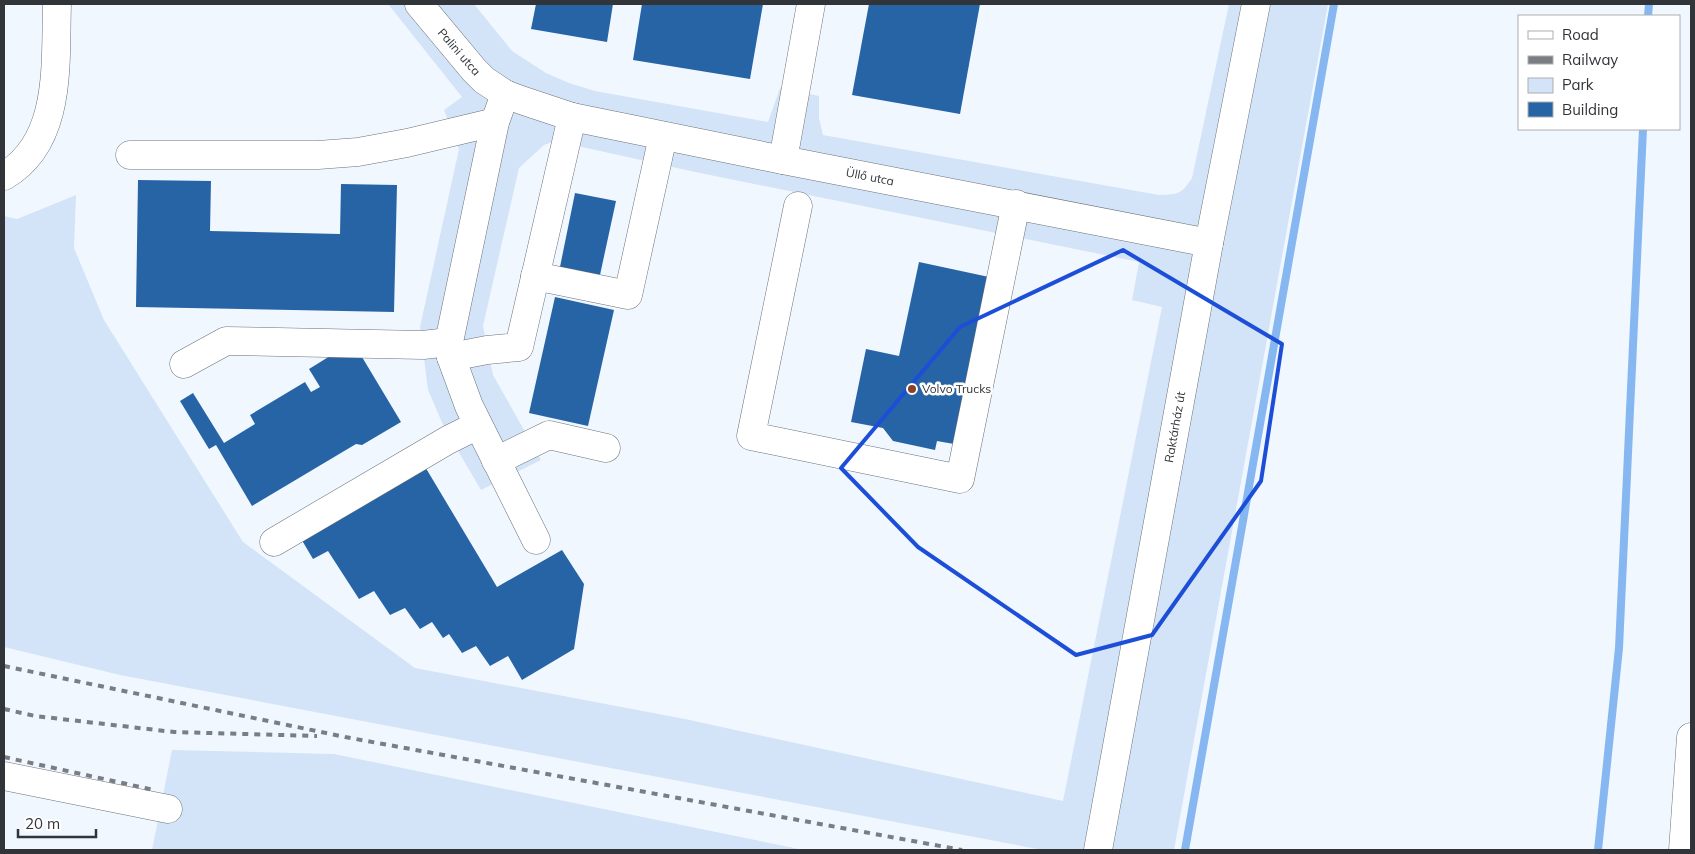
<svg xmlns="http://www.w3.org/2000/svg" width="1695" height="854" font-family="Mulish,sans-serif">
	<rect width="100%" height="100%" fill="#f1f7ff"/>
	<g fill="#d3e4f8">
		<path d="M388,4h86l38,47 34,22 23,10 26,8 173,31 12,-34 39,8v22l4,17 336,60c19,-1 22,0 33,-17l37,-174h99l-154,846h-131l-923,-175 -116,-28v-431l13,3 59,-24 -2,53 30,72 139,222 172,126 270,51 378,82 99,-494 -30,-7 7,-38 -444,-90 -140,-31 -11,4 -25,23 -36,158 10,49 48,85 -60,30 -37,-63 -16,-37 -8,-63 39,-178 -15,-39 18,-13z"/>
		<polygon points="172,750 334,754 804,850 152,850"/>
	</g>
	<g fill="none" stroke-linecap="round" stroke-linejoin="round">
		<g stroke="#87b7f1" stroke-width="8">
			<polyline points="1648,16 1649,4"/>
			<polyline points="1185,850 1334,4"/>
			<polyline points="1598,850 1619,648 1643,129"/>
		</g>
	</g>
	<g fill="#2764a6">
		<polygon points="536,4 613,4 607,42 531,29"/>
		<polygon points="642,4 763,4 750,79 633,60"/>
		<polygon points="869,4 980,4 960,114 852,95"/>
		<polygon points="138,180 211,181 210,231 340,234 341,184 397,185 394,312 136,307"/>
		<polygon points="575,193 616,201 600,275 560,267"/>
		<polygon points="919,262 989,277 954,444 937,441 935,450 893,441 883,428 851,422 866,349 899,356"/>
		<polygon points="555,297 614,310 588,426 529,413"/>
		<polygon points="343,348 349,358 359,352 401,422 362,445 356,444 252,506 216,445 209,449 180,401 193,393 224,443 255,424 250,415 305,382 311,392 320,387 309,369"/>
		<polygon points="424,465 497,587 562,550 584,584 574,649 522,680 508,656 490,666 476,646 462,653 449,634 443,638 432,622 420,629 405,608 390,615 374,591 359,599 328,551 313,559 300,537"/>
	</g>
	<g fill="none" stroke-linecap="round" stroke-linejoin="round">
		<defs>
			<g id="minor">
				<polyline points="419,4 474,70 484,80 505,94 521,100 572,117 783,160 1209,243"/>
				<polyline points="505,94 495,122 449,342 451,357 469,406 536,540"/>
				<polyline points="130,155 318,155 358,152 407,143 495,122"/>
				<polyline points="783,160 811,4"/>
				<path d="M4,176c59,-34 51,-114 53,-172"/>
				<polyline points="798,206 751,436 960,479 1016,204"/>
				<polyline points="535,276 628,295 663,136"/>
				<polyline points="451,357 487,350 519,347 572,117"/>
				<polyline points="184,364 226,341 423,345 449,342"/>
				<polyline points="496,461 549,435 606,448"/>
				<polyline points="274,542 448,440 478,425"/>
				<polyline points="4,776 168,809"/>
				<polyline points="1098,850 1209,243 1256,4"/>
			</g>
			<polyline id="highway" points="1683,850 1691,737"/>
		</defs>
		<use href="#minor" stroke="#6b727a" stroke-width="29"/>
		<use href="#highway" stroke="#6b727a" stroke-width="29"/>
		<use href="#minor" stroke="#fff" stroke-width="28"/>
		<use href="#highway" stroke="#fff" stroke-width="28"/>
		<g stroke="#7a7e83" stroke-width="4" stroke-dasharray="6 6" stroke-linecap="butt">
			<polyline points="4,666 345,737 962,850"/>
			<polyline points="4,709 35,716 174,732 317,736"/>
			<polyline points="4,757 154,790"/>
		</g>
	</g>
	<path fill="none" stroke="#1d4ed8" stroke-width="4" stroke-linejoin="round" d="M1123,250l159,94 -21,137 -109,154 -76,20 -158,-108 -77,-79 119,-141z"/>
	<circle fill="#8a4222" stroke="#fff" stroke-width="2" cx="912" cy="389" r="5"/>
	<g text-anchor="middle" stroke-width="5" stroke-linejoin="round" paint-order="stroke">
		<g font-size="12" fill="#313438" stroke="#fff">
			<text transform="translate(459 52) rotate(49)" y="4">Palini utca</text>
			<text transform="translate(870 177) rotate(11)" y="4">Üllő utca</text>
			<text transform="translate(1175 427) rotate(-80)" y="4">Raktárház út</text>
		</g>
		<g font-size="12" fill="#313438" stroke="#fff" text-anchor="start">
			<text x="922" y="393">Volvo Trucks</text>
		</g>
	</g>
	<rect width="1695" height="854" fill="none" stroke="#313438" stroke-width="10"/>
	<rect x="1518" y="15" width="162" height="115" fill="#ffffff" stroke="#adaeaf"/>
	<rect x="1528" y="31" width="25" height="8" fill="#ffffff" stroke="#adaeaf"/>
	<text x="1562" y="40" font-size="15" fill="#313438">Road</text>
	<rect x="1528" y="56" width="25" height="8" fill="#7a7e83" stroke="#adaeaf"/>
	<text x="1562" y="65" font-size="15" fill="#313438">Railway</text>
	<rect x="1528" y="78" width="25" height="15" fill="#d3e4f8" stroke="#adaeaf"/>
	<text x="1562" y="90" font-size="15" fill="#313438">Park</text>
	<rect x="1528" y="102" width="25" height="15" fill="#2764a6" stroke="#adaeaf"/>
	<text x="1562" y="115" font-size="15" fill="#313438">Building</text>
	<path d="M18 829v8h78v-8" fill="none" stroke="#313438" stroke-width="2.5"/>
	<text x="25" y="829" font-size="15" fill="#313438" stroke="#ffffff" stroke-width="4" paint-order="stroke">20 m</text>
</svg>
